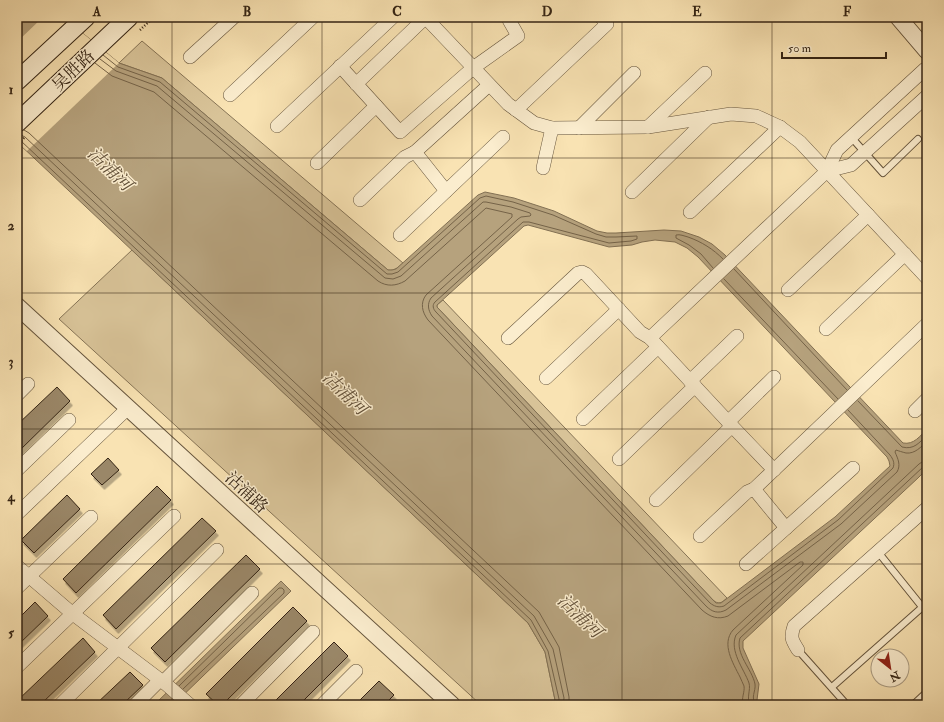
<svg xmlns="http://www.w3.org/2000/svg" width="944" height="722" font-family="'IM FELL Double Pica','Noto Serif SC',serif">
	<defs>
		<filter id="shadow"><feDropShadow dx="2.5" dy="4.5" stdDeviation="0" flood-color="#0004"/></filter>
	</defs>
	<rect width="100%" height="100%" fill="#f9e3b3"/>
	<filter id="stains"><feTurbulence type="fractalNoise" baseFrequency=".005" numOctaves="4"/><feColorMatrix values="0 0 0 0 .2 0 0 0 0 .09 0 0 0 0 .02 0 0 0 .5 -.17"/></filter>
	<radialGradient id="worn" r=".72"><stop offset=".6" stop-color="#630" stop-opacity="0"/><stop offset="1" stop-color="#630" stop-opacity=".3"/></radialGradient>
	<g fill="#d8c398" stroke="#867456">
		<path d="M142,41l261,222c-5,4 -8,8 -15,7l-226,-192 -43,-15z"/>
		<polygon points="132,250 528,623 545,652 555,700 554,705 481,705 59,319"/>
		<path d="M443,300l284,298c-6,5 -8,7 -14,2l-274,-291 -2,-2v-2z"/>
	</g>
	<g fill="#b6a27d" stroke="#827053" fill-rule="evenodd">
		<path d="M17,17h46l56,46 43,15 226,192h4l4,-1 82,-74 7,-3 29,6 40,13 43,20 10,2h9l48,-3 17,1 18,6 13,7 13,11 178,188c11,2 17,-7 24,-14v40l-9,9 -175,163v7l16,36 -2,16 5,5h-208l1,-5 -10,-48 -17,-29 -511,-481zM528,225l81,22 23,-2 10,-3 13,-2 20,2 12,6 11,9 189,200 2,4 1,5 -55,51 -114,86h-5l-3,-3 -276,-293v-2l87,-79z"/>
		<polygon points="281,581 291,591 173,705 154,705"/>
	</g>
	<polygon fill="#f9e3b3" points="43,17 63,17 119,63 27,151 17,142 17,42"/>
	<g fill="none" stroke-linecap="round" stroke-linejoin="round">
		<g stroke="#756348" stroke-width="1">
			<path d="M103,55l15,12 42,15 227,192h5l6,-2 82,-74 6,-2 27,6 40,13 43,19 10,3h10l21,-1v3l-6,2 -22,2 -80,-21h-6l-88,80c-3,3 -2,7 1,10l274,291c4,3 8,5 14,3l114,-86 55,-52c2,-5 0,-9 -3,-13l-42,-45"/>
			<path d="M100,59l16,12 41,15 228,192 8,1 8,-3 82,-74h3l25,5 19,6 1,2 -1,1 -9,1 -3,2 -87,79c-4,6 -3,12 1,18l274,290c6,6 12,8 20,4l115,-86 56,-52c4,-7 1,-13 -2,-20l1,-2c3,1 6,2 10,3 9,1 15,-6 21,-12"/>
			<path d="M95,63l17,13 42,16 224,189c9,6 18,5 27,0l81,-73 26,6v3l-86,78c-6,8 -4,17 2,25l274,290c8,7 16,10 26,6l72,-54h3v3l-70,65c-12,14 0,33 7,47 1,3 3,6 4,9 1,6 -3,12 -1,19"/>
			<polyline points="24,130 29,133 539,612 559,647 569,697 569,705"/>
			<polyline points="17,135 21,135 25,137 534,616 553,649 564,698 563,705"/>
			<polyline points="17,140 21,141 531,620 548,651 559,699 558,705"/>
			<path d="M713,268l-12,-14 -12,-9 -13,-7v-3c4,-1 8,1 12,2 14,5 25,12 35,22"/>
			<polyline points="734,269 847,390"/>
			<polyline points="724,279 838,399"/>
			<path d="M858,401l44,46c12,3 17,-4 25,-12"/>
			<polyline points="179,686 279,588 282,588 284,590 284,593 183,689"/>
			<path d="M750,705c-4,-7 1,-15 -1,-22 -5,-14 -20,-32 -13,-48l183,-171 3,-2 5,-1"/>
			<path d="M756,705c-6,-8 0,-13 -1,-21 -3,-15 -20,-30 -15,-46l183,-171 4,-1"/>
		</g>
	</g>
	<g fill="#9a8767" stroke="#342414" filter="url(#shadow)">
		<polygon points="57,387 70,401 17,453 17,425"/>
		<polygon points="108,458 119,470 102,485 91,474"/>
		<polygon points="157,486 171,500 76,593 63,579"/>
		<polygon points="67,495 80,509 34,553 21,540"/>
		<polygon points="202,518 216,531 116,629 103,615"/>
		<polygon points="246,555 260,569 165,662 151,648"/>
		<polygon points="35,602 48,616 17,646 17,620"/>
		<polygon points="293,607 307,621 222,705 218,705 206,694"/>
		<polygon points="83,638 95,652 40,705 17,705 17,701"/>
		<polygon points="334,642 348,656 299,705 271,705"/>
		<polygon points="130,672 143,685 122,705 95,705"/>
		<polygon points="379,681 394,695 384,705 355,705"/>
	</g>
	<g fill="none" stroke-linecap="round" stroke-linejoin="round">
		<defs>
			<g id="service">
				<polyline points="851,137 883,173 918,139"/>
				<polyline points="878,552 927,613"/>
				<polyline points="798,650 847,705"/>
				<polyline points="832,687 927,603"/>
				<polyline points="913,705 927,692"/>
			</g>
			<g id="minor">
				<polyline points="425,17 508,104 534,123 552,128 648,127 731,114 756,116 780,127 800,142 927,278"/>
				<polyline points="190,57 234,17"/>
				<polyline points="340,66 400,132 473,68 518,36 509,20 512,17"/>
				<polyline points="356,84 426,17"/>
				<polyline points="230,95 313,17"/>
				<polyline points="516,110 607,24 601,17"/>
				<polyline points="277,126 393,17"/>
				<polyline points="648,127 705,73"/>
				<polyline points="579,128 634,73"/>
				<polyline points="415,152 446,191"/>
				<polyline points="317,163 376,106"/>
				<polyline points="543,168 552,128"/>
				<polyline points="827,171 851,165 927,96"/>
				<polyline points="632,192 709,117"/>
				<polyline points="360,200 405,157 415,152 489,85"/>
				<polyline points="690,212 780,127"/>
				<polyline points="400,235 503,137"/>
				<polyline points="788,290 868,215"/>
				<polyline points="826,329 905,254"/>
				<polyline points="508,338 578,273 582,272 586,274 640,332 650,338 732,426 774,470"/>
				<polyline points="650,338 827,171 837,150 925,69 927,69"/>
				<polyline points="546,378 619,309"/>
				<polyline points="690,381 737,336"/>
				<polyline points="17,395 28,384"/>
				<polyline points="915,411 927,399"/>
				<polyline points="583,419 658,347"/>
				<polyline points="728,422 774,377"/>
				<polyline points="619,459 695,386"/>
				<polyline points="17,470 69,420"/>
				<polyline points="754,489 786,528"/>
				<polyline points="656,500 732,426"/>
				<polyline points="17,514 128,408"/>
				<polyline points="700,536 747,492 754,489 927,324"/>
				<polyline points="746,564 853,468"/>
				<polyline points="17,566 73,614 167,685 190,705"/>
				<polyline points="17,588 91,517"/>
				<path d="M798,650c-6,-10 -8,-12 -4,-24l133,-118"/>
				<polyline points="17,667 174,516"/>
				<polyline points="163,682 252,593"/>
				<polyline points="60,705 217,550"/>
				<polyline points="135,705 160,680"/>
				<polyline points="241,705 313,632"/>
				<polyline points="322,705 356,671"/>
			</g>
			<g id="tertiary">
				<polyline points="898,17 927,51"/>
				<polyline points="17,306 452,705"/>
			</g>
			<g id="secondary">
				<polyline points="17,81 86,17"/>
				<polyline points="17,123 129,17"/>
			</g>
		</defs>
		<use href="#service" stroke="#65543c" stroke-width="8"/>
		<use href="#minor" stroke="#65543c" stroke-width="14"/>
		<use href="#tertiary" stroke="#65543c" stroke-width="18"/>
		<use href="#secondary" stroke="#342414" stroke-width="20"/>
		<g stroke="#342414" stroke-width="2.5" stroke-dasharray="1 2" stroke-linecap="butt">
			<polyline points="140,30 154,17"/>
			<polyline points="17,145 25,137"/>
		</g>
		<use href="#service" stroke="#fbedce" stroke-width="6"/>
		<use href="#minor" stroke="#fbedce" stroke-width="13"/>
		<use href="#tertiary" stroke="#fbedce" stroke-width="16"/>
		<use href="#secondary" stroke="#fbedce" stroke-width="18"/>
	</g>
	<path fill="none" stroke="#342414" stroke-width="1" stroke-opacity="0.55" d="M172,17v688M322,17v688M472,17v688M622,17v688M772,17v688M17,158h910M17,293h910M17,429h910M17,564h910"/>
	<g text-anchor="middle" stroke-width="3" stroke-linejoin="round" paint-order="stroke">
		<g font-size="17" fill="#342414" stroke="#fbedce">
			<text transform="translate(73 70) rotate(-44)" y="6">吴胜路</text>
			<text transform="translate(247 492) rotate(43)" y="6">沽浦路</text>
		</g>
		<g font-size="18" font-style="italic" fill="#625039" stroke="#fbedce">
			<text transform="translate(110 169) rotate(44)" y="6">沽浦河</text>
			<text transform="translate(345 393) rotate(44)" y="6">沽浦河</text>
			<text transform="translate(580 616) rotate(44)" y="6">沽浦河</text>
		</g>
	</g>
	<rect width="944" height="722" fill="none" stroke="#f9e3b3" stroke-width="44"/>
	<g transform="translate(890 668) rotate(150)"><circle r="19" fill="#fbedce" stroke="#ab9d84"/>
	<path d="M0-3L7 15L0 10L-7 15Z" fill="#8f2418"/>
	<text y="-6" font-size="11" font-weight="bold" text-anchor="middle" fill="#342414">N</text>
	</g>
	<path d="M782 52v6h104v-6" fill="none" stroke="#342414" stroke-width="2"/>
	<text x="788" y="52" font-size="12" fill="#342414" stroke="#fbedce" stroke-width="3" paint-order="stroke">50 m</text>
	<rect x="22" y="22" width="900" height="678" fill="none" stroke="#342414" stroke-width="1.5"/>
	<g font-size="13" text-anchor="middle" font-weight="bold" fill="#342414">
		<text x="97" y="16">A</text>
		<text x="247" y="16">B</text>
		<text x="397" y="16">C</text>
		<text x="547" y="16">D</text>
		<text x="697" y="16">E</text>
		<text x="847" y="16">F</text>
		<text x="11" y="94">1</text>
		<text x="11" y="230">2</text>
		<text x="11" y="366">3</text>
		<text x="11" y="501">4</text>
		<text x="11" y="637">5</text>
	</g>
	<rect width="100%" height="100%" filter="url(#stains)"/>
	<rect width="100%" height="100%" fill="url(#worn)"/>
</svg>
